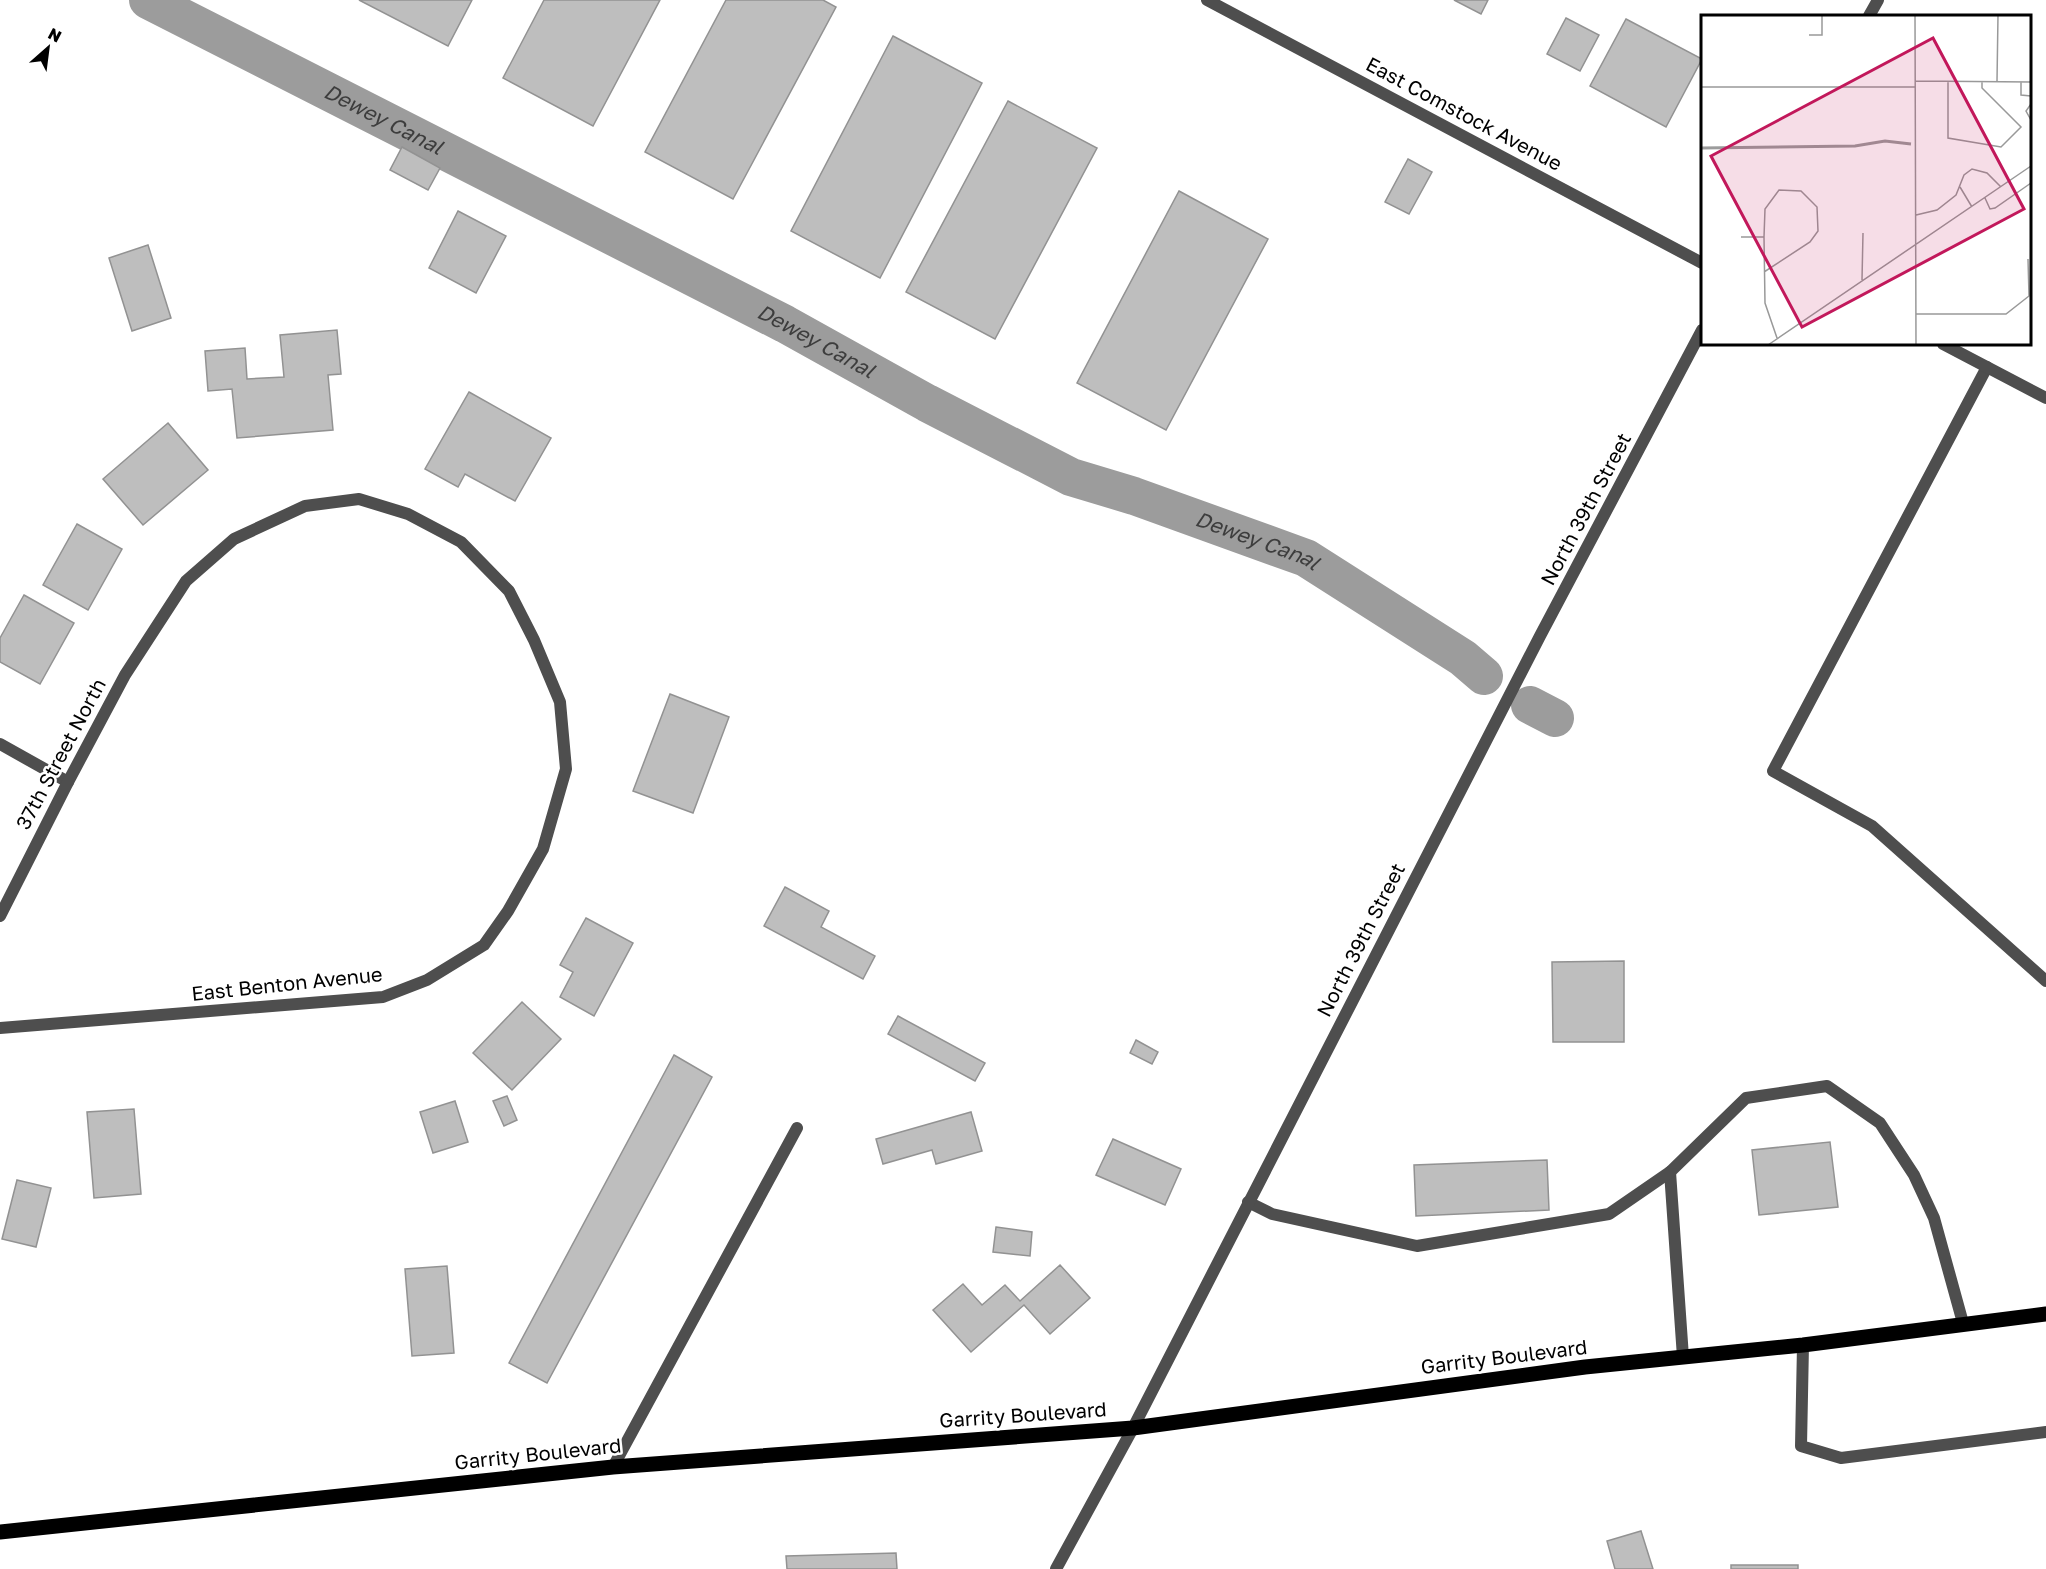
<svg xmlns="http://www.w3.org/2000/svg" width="2046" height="1569" font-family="'Golos Text',sans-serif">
	<rect width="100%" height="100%" fill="#fff"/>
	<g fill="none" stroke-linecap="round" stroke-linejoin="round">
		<g stroke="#9c9c9c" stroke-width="38">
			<path id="s1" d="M148,0l637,324 142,79 144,74 63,19 172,62 157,100 21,18"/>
			<polyline points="1530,705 1555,718"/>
		</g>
	</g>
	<g fill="#bebebe" stroke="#929292" stroke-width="1.5">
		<polygon points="359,0 472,0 448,46"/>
		<polygon points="544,0 660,0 593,126 503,78"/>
		<polygon points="726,0 823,0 836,7 733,199 645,152"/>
		<polygon points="1454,0 1488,0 1481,14"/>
		<polygon points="1566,18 1599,35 1580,71 1547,54"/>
		<polygon points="1626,19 1702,59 1666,127 1590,86"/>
		<polygon points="893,36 982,83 880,278 791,231"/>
		<polygon points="1008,101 1097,148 995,339 906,292"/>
		<polygon points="402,147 440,168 428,190 390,170"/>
		<polygon points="1408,159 1432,172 1409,214 1385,202"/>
		<polygon points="1179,191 1268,239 1166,430 1077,383"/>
		<polygon points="458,211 506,236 476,293 429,268"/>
		<polygon points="148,245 171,318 132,331 109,258"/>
		<polygon points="337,330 341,374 328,375 333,430 237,438 232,389 208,391 205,351 245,348 247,379 284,377 280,335"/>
		<polygon points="469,392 551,438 515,501 465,474 458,487 425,469"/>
		<polygon points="168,423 208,470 143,525 103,479"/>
		<polygon points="77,524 122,549 88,610 43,585"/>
		<polygon points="24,595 74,623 40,684 0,662 0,638"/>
		<polygon points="670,694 729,717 693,813 633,791"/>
		<polygon points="785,887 829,911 821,927 875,956 863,979 764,926"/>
		<polygon points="586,918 633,943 594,1016 560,997 573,972 560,965"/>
		<polygon points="1624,961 1624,1042 1553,1042 1552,962"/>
		<polygon points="522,1002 561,1039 512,1090 473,1053"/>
		<polygon points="898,1016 985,1063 975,1081 888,1034"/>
		<polygon points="1136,1040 1158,1052 1152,1064 1130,1053"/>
		<polygon points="674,1055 712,1077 547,1383 509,1363"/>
		<polygon points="507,1096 517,1120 504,1126 493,1101"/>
		<polygon points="455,1101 468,1142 433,1153 420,1112"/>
		<polygon points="134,1109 141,1194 94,1198 87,1112"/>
		<polygon points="971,1112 982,1151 936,1164 932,1150 883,1164 876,1139"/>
		<polygon points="1113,1139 1181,1169 1165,1205 1096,1175"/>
		<polygon points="1830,1142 1838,1207 1759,1215 1752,1150"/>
		<polygon points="1547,1160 1549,1210 1416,1216 1414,1165"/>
		<polygon points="17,1180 51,1188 36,1247 2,1239"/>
		<polygon points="996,1227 1032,1232 1030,1256 993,1252"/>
		<polygon points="1060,1265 1090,1298 1050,1334 1024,1305 971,1352 933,1310 963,1284 982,1305 1005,1285 1020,1301"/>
		<polygon points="447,1266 454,1353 412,1356 405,1269"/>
		<polygon points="1641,1531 1653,1569 1615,1569 1607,1541"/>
		<polygon points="896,1553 897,1569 787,1569 786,1556"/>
		<rect x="1731" y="1565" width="67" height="4"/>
	</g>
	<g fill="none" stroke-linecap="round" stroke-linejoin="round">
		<g stroke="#4e4e4e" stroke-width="12">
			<polyline points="1987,367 1773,771 1872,826 2046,981"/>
			<polyline points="0,744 68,782"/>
			<polyline points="1670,1172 1683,1357"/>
			<polyline points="1248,1202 1272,1214 1417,1246 1609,1214 1670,1172 1746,1098 1827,1086 1880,1123 1914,1175 1934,1218 1963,1323"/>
			<polyline points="1803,1345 1801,1446 1841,1458 2046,1432"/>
			<polyline points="613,1467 797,1128"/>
		</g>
		<g stroke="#4e4e4e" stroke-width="12">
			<polyline points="1207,0 1702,263"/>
			<polyline points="1869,16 1878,0"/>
			<polyline points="1943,344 2046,398"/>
			<polyline points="0,916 68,782 125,675 186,581 234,539 305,506 359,499 408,514 461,542 509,591 534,640 560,702 566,769 543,849 508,911 484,945 427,980 383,997 0,1028"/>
			<polyline points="1056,1569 1133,1428 1540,636 1702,330"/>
		</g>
		<polyline stroke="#000" stroke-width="15" points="0,1532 613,1467 1133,1428 1585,1367 1803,1345 2046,1314"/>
	</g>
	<g text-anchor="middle" stroke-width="5" stroke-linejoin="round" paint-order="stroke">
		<g font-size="20" fill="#000" stroke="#fff">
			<text transform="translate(1464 114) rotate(28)" y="7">East Comstock Avenue</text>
			<text transform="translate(1586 509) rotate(-62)" y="7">North 39th Street</text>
			<text transform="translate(61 754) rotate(-62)" y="7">37th Street North</text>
			<text transform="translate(1361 940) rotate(-63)" y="7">North 39th Street</text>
			<text transform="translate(287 984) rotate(-6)" y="7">East Benton Avenue</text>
			<text transform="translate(1504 1357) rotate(-7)" y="7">Garrity Boulevard</text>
			<text transform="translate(1023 1415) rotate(-4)" y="7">Garrity Boulevard</text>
			<text transform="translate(538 1454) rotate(-6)" y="7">Garrity Boulevard</text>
		</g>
		<g font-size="21" font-style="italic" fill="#3d3d3d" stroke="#fff">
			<text dy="7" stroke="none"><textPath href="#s1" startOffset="264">Dewey Canal</textPath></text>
			<text dy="7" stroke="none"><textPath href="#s1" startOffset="750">Dewey Canal</textPath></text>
			<text dy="7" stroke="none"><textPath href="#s1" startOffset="1236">Dewey Canal</textPath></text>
		</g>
	</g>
	<g transform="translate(1701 15)">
		<rect width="330" height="330" fill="#fff"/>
		<path fill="none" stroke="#9c9c9c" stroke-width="3" d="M0,133l154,-2 30,-5 26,3"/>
		<path fill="none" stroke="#999" stroke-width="1.5" d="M214,0l1,330M108,20h13v-20M214,66l116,1M247,66v57l53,9 20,-20 -39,-39v-7M296,66l1,-66M320,67v13l10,1M0,72h214M330,89l-5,7 5,9M259,172l12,20M284,183l5,11 5,-1 36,-25M215,200l21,-5 19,-15 8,-20 8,-6 15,4 14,14M40,222h23M63,257l46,-30 8,-11 -1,-24 -16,-16 -22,-1 -14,19 -1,28 1,66 12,35M161,265l1,-47M215,299h90l23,-18 -1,-37M67,330l263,-179"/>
		<path fill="#c2185b" fill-opacity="0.15" stroke="#c2185b" stroke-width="3" d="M232,23l91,171 -222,118 -91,-171z"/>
		<rect width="330" height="330" fill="none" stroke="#000" stroke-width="3"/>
	</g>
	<g transform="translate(48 48) rotate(28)" stroke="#ffffff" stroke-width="4.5" paint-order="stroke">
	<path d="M0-4.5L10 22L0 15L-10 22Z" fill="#000000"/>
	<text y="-9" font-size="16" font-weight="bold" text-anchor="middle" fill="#000000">N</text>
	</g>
</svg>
